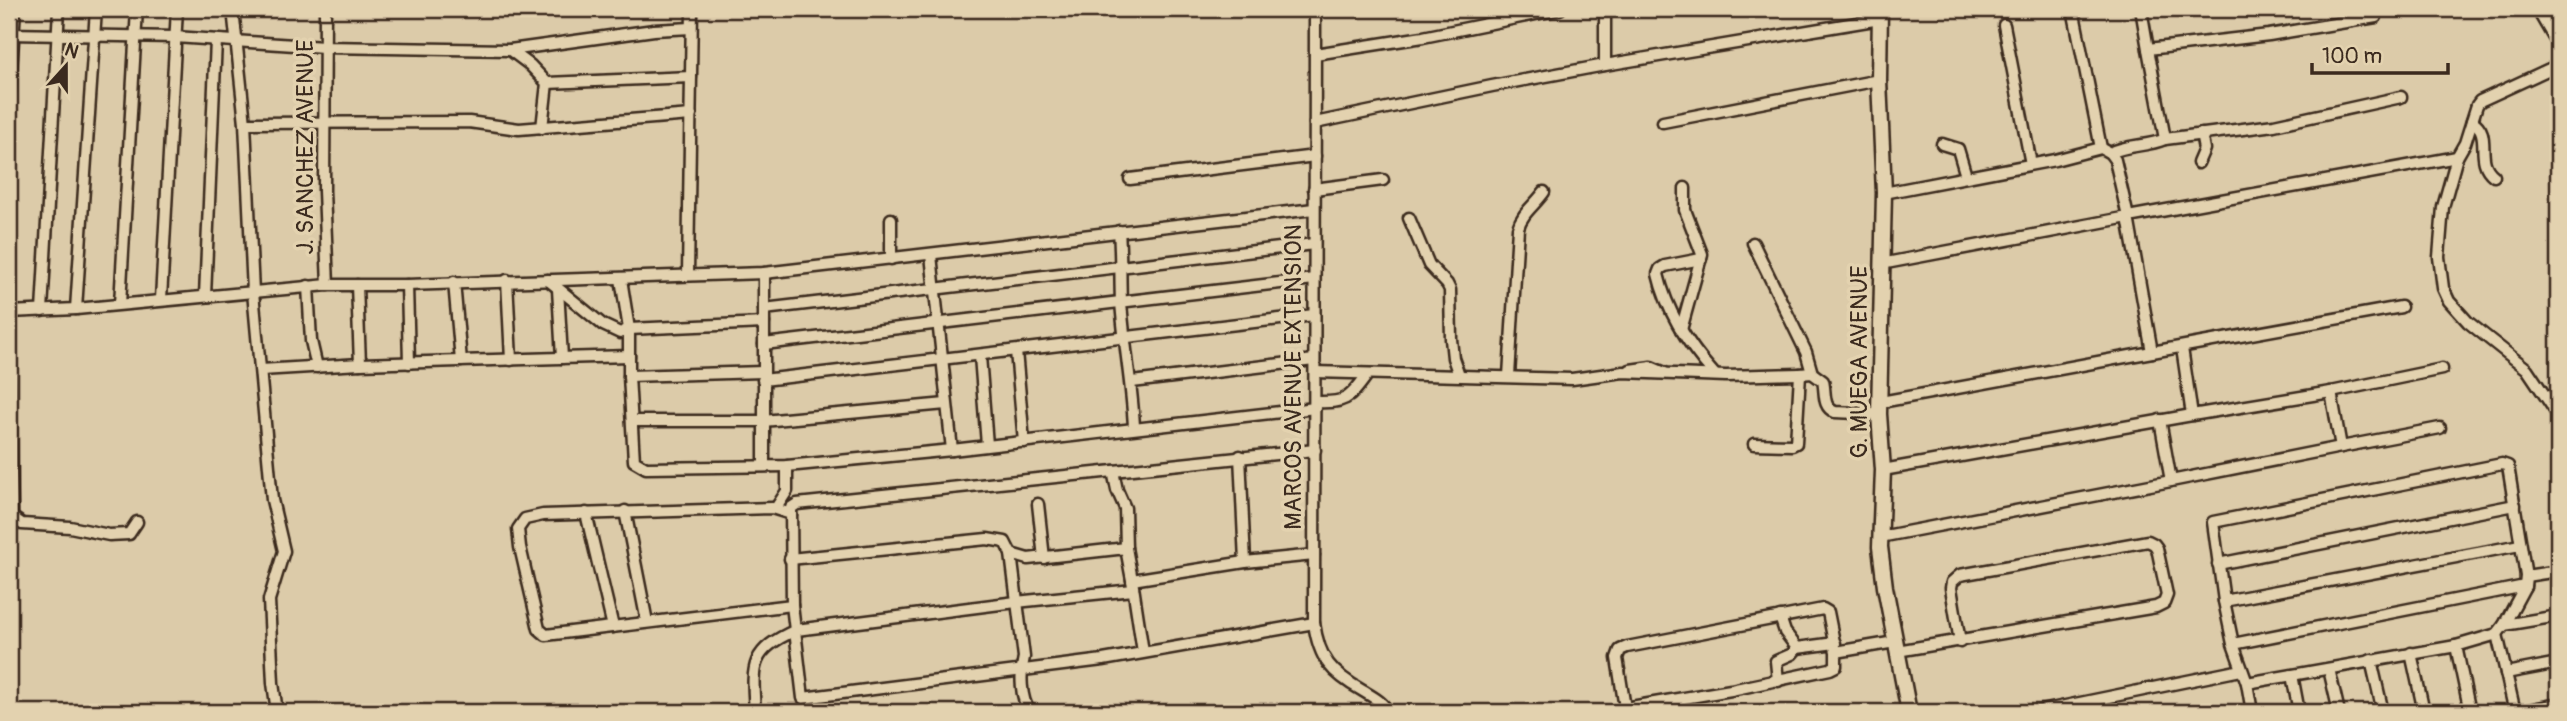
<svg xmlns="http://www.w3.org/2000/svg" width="2567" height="721" font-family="Pangolin,sans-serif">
	<rect width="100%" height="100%" fill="#dccba9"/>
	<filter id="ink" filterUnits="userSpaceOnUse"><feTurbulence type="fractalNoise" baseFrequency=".0143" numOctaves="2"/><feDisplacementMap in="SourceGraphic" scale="14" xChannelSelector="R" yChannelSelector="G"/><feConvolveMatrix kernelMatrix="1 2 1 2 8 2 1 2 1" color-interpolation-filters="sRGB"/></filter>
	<g filter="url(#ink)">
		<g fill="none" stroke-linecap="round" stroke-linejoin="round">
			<defs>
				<g id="street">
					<polyline points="233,9 245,123 253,292 272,500 284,551 269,600 273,683 277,712"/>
					<polyline points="325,9 324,191 328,285"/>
					<path d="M1315,9l-1,614c5,36 17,50 49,68 10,6 20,11 25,21"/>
					<polyline points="2073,9 2101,148"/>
					<polyline points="2141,9 2148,49 2269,35 2376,17"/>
					<polyline points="2537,9 2558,45"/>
					<polyline points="2004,25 2031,164"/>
					<polyline points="9,34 175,37 324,47 510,50 654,30 691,28"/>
					<polyline points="510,50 530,65 547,83 542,128"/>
					<polyline points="1315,54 1423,37 1560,9"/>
					<polyline points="1605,65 1605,9"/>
					<polyline points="2558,65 2480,101 2477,105 2465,143 2457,157 2443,207 2439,257 2443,288 2449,301 2468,322 2527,369 2558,415"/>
					<polyline points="547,83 691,77"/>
					<polyline points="9,103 15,9"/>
					<path d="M2472,121c22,13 1,39 22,55"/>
					<polyline points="1663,122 1879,80"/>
					<polyline points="245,123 469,122 519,129 691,115"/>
					<polyline points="1315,123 1492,86 1605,65 1880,19"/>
					<polyline points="2165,139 2274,125 2401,97"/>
					<polyline points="1942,144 1958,149 1966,176"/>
					<path d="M2110,153c18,-9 37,-6 55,-14l-17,-90"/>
					<polyline points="2198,163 2204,149 2201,134"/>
					<polyline points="1130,179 1315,156"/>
					<polyline points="1314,189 1383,180"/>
					<polyline points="1409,218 1429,265 1447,284 1450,290 1451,339 1453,358 1459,375"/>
					<polyline points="891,219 891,259"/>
					<path d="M1119,231c2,24 1,47 2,71 3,42 11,83 13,125"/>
					<polyline points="1753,243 1806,352 1812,373"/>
					<polyline points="931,255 952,450"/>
					<path d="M1701,259l-36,7 -5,3 -2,5c9,39 31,72 57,101"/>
					<polyline points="1881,264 2128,217 2115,160 2110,153 2101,148 2055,160 1884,193"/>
					<polyline points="688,275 692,9"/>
					<polyline points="621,279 629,329 629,376 634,461 646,468 787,466 952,450 1315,408"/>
					<polyline points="507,280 511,360"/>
					<polyline points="548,280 603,325 620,333 629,329 764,323"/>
					<polyline points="454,282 461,361"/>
					<polyline points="357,285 360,364"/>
					<polyline points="407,285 409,363"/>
					<polyline points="308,286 311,341 317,367"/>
					<polyline points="558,289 562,358"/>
					<polyline points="205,296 216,40"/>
					<polyline points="161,299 177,9"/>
					<polyline points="120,304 137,9"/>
					<polyline points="76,309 96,9"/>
					<polyline points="764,309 1314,244"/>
					<polyline points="42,311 59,9"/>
					<polyline points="9,312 76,309 328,285 407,285 764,273 1314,209"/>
					<polyline points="1681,330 1702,254 1685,210 1685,188"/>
					<polyline points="764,344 1314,279"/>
					<polyline points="2182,348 2192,415 2331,392 2442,369"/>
					<polyline points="1016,351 1024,442"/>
					<polyline points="2152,352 2401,307"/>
					<polyline points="980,356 987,445"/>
					<polyline points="9,366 12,517 22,524 70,527 109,535 129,534 137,522"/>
					<polyline points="261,370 360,364 629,356"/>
					<polyline points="1630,370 1651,367 1665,373"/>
					<polyline points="1315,372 1572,379 1623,372 1726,376 1800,374"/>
					<polyline points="629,376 763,372"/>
					<path d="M1509,376l9,-148c4,-15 17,-23 26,-36"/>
					<polyline points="763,380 1314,315"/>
					<polyline points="1132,382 1314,360"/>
					<path d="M1315,402c30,1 34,-2 52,-27"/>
					<polyline points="1881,402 2152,352 2128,217 2457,157"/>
					<polyline points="632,421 763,421 946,404"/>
					<path d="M1754,444l38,1 4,-2 4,-69 12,-1 11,8c3,12 -1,26 12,31l44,2"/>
					<polyline points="2341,447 2440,428"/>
					<polyline points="2557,454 2558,455"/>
					<polyline points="1240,456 1245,562"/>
					<polyline points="764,465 764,273"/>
					<polyline points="1883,470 2192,415"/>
					<polyline points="1113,471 1117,490 1125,508 1126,548"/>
					<polyline points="2171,481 2341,447 2331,392"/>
					<polyline points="1038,504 1044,558"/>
					<polyline points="776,508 787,491 787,466"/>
					<polyline points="625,511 647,622"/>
					<polyline points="586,513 613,627"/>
					<polyline points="791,514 772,508 543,515 525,519 518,529 520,547 539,629 546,635 792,605"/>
					<polyline points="1880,537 2171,481 2160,420"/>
					<polyline points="1011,554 1028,559 1126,548 1132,580"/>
					<path d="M790,559l197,-20 18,3 6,12 13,103c-4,16 -4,41 6,55"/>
					<polyline points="2218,564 2515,505"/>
					<polyline points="2526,576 2558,571"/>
					<polyline points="2525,586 2504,625 2558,616"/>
					<polyline points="2224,601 2520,545"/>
					<polyline points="1314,623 1103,660 803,698 792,605 791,508 797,504 1315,450"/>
					<polyline points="2497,634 2515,712"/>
					<polyline points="2233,644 2525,586 2526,576 2508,466 2502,464 2213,522 2224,601 2233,644 2247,683 2252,712"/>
					<polyline points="2456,646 2470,712"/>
					<polyline points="1797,648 1835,643"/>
					<polyline points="1897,651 2156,607 2164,603 2167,595 2157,548 2154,544 2148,541 1960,575 1952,582 1951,588 1960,642"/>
					<polyline points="1143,652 1132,580 1245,562 1314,555"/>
					<polyline points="1836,652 1828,612 1823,609 1627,647 1620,650 1617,658 1625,708 1731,690 1830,669 1836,666 1836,652 1895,642"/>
					<polyline points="2411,653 2424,712"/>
					<polyline points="2371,660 2383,712"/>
					<polyline points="2329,669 2339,712"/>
					<polyline points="2506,673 2558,663"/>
					<polyline points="2292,675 2299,712"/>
					<polyline points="1778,681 1776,661 1792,654 1797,648 1785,632 1780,617"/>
					<polyline points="2247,683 2456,646 2497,634 2504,625"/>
					<path d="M755,712c-3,-46 -6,-61 41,-82l220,-28 117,-12"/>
					<polyline points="2036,712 2241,670"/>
					<polyline points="2517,712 2558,704"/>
				</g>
				<polyline id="secondary" points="1880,9 1879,80 1884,193 1879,414 1883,470 1880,547 1885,587 1909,712"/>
			</defs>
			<use href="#street" stroke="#3b2a1e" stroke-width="15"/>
			<use href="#secondary" stroke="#3b2a1e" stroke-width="19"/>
			<use href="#street" stroke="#e3d2af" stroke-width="10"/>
			<use href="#secondary" stroke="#e3d2af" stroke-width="14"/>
		</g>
	</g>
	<g text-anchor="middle" stroke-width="7" stroke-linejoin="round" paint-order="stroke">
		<g font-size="24" fill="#3b2a1e" stroke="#e3d2af">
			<text transform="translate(305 147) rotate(-90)" y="8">J. SANCHEZ AVENUE</text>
			<text transform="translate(1859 362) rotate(-90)" y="8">G. MUEGA AVENUE</text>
			<text transform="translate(1293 377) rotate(-90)" y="8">MARCOS AVENUE EXTENSION</text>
		</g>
	</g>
	<rect width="2567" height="721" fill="none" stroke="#e3d2af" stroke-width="35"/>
	<rect x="18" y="18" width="2532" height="686" fill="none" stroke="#3b2a1e" stroke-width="2.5" filter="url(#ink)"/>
	<g transform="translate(66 66) rotate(21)" stroke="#e3d2af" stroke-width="5" paint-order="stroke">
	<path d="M0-5L12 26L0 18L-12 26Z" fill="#3b2a1e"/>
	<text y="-10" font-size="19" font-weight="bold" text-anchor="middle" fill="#3b2a1e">N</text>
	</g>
	<path d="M2312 63v10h136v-10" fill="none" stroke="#3b2a1e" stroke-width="3.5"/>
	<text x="2322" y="63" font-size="21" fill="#3b2a1e" stroke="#e3d2af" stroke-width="5" paint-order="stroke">100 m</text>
</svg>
